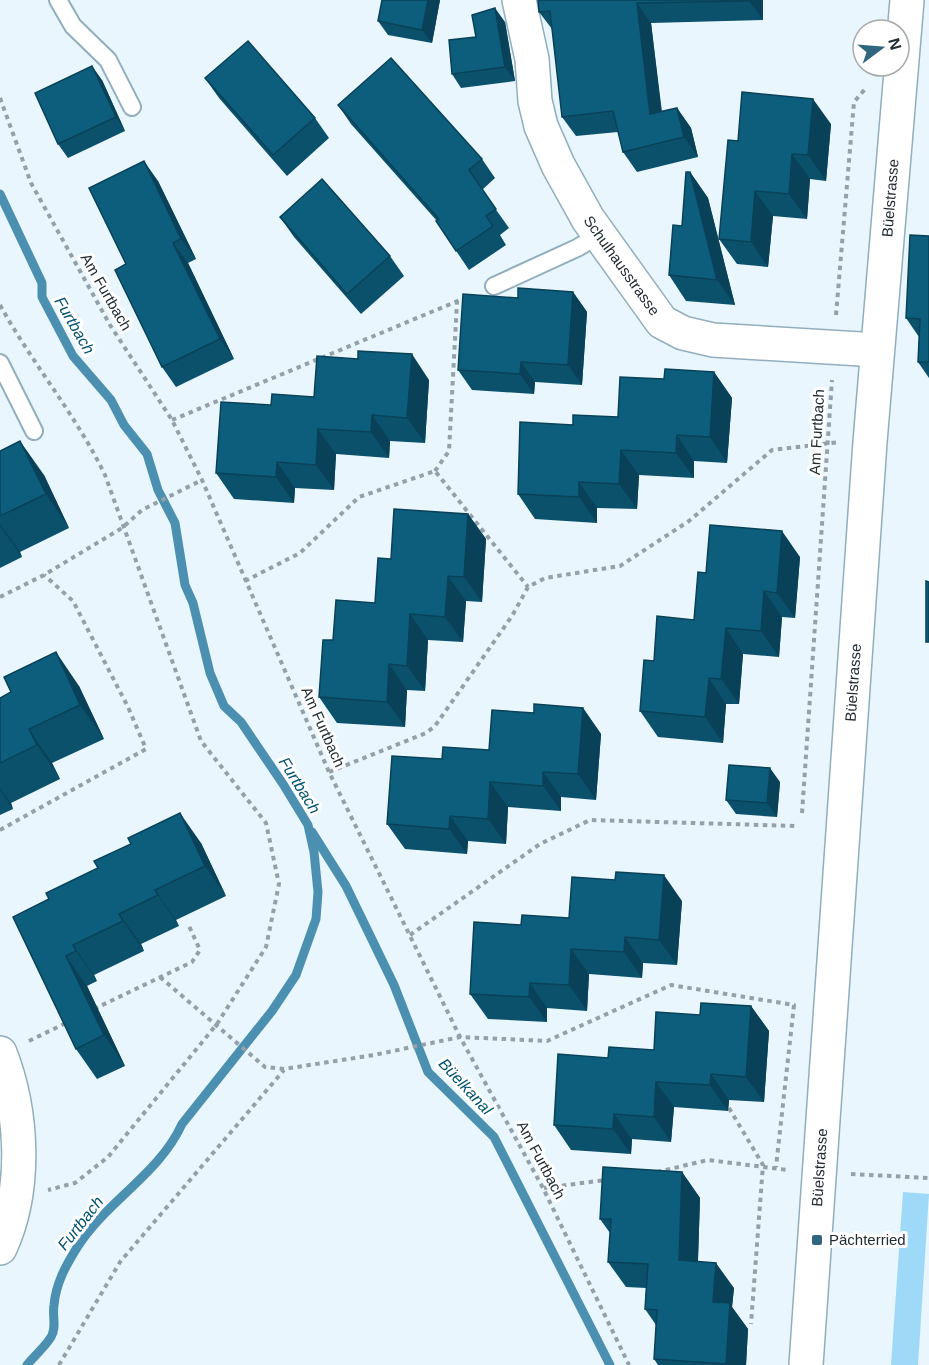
<svg xmlns="http://www.w3.org/2000/svg" width="929" height="1365" font-family="Helvetica,sans-serif">
	<rect width="100%" height="100%" fill="#eaf6fd"/>
	<polygon fill="#9ed9f7" points="903,1192 929,1194 918,1365 891,1365"/>
	<g fill="none" stroke-linecap="round" stroke-linejoin="round">
		<g stroke="#4c90b1" stroke-width="9">
			<path d="M0,194l42,89v14l31,59 38,44 13,25 23,29 11,36 17,33 10,62 8,18 17,70 14,33 17,16 42,62 25,41 6,27 4,40 -2,27 -20,56 -24,36 -90,113c-22,49 -75,77 -104,122 -12,19 -22,37 -24,59 -2,11 3,22 -3,32 -6,10 -17,19 -24,28"/>
			<polyline points="312,832 346,886 394,985 428,1072 494,1137 610,1365"/>
		</g>
		<defs>
			<g id="service">
				<polyline points="58,0 73,26 108,60 132,107"/>
				<polyline points="494,286 577,248 599,235"/>
				<polyline points="0,363 34,431"/>
			</g>
			<g id="minor">
				<path id="s1" d="M519,0l13,59 3,42 6,25 17,39 30,54 74,103 21,11 30,7 164,10"/>
				<path d="M0,1053c23,59 27,137 0,195"/>
				<path id="s2" d="M806,1365l64,-923 37,-442"/>
			</g>
		</defs>
		<use href="#service" stroke="#91aebe" stroke-width="20"/>
		<use href="#minor" stroke="#91aebe" stroke-width="36"/>
		<g stroke="#95a1a8" stroke-width="4" stroke-dasharray="4.5 4.5" stroke-linecap="butt">
			<polyline points="0,98 31,183 110,325 172,420 202,480 329,772 460,1037 543,1188 629,1365"/>
			<path d="M0,305c32,58 76,110 105,170l96,266 65,82 13,61 -13,63 -49,77 -109,133 -33,26 -27,7"/>
			<polyline points="836,315 854,102 866,88"/>
			<polyline points="172,420 465,298"/>
			<polyline points="435,471 449,451 457,302"/>
			<polyline points="245,581 300,553 359,497 435,471 528,587"/>
			<polyline points="0,597 44,575 122,528 142,510 202,480"/>
			<polyline points="329,772 426,733 435,726 512,616 528,587 545,578 620,566 689,521 772,450 840,442"/>
			<polyline points="802,813 832,380"/>
			<polyline points="0,830 146,749 128,707 73,601 44,575"/>
			<polyline points="410,935 540,844 590,820 797,826"/>
			<polyline points="160,977 265,1067 284,1069 374,1055 460,1037 547,1041 671,985 794,1005 776,1167"/>
			<polyline points="94,1009 192,962 200,950 189,926"/>
			<polyline points="29,1041 68,1022"/>
			<polyline points="729,1108 763,1165 751,1324"/>
			<polyline points="657,1172 708,1160 788,1170"/>
			<polyline points="851,1174 929,1178"/>
			<polyline points="544,1188 605,1180"/>
			<polyline points="59,1365 120,1262 284,1070"/>
		</g>
		<use href="#service" stroke="#fff" stroke-width="16"/>
		<use href="#minor" stroke="#fff" stroke-width="33"/>
	</g>
	<g fill="#0b516c">
		<polygon points="440,0 432,43 388,35 378,21"/>
		<polygon points="538,0 763,0 763,20 651,23 662,112 677,108 691,128 698,157 637,172 623,152 618,132 576,136 562,117 552,29 539,12"/>
		<polygon points="505,22 515,81 461,88 452,74 476,37"/>
		<polygon points="205,78 315,118 329,138 287,176 219,98"/>
		<polygon points="102,80 125,131 68,158 58,144"/>
		<polygon points="338,105 482,159 495,178 482,190 509,228 500,235 506,245 469,270 436,221 437,221 351,124"/>
		<polygon points="831,124 826,181 810,179 807,219 773,216 768,267 737,264 719,239 738,141"/>
		<polygon points="690,172 708,198 735,305 686,301 669,275 682,226"/>
		<polygon points="158,181 196,259 188,263 234,359 176,387 162,367"/>
		<polygon points="280,217 390,256 404,276 361,314 294,237"/>
		<polygon points="929,236 929,378 918,362 919,337 906,318"/>
		<polygon points="573,292 587,312 582,385 535,382 534,394 472,390 458,370 518,298"/>
		<polygon points="714,372 732,398 727,463 694,461 694,478 639,475 637,509 597,508 597,523 535,519 518,494 573,425 618,417 664,379"/>
		<polygon points="429,380 425,443 390,441 389,458 336,454 334,490 295,488 294,503 234,499 216,473 271,405"/>
		<polygon points="0,451 44,475 69,528 20,552 22,557 0,568"/>
		<polygon points="468,514 486,539 482,602 466,601 463,642 428,640 425,691 407,690 405,727 337,723 319,697 375,603 391,559"/>
		<polygon points="800,557 795,618 782,617 779,657 743,654 739,704 726,704 723,743 658,737 640,711 654,661 694,620 706,573"/>
		<polygon points="79,686 104,739 52,763 60,779 11,803 13,809 0,815 0,698"/>
		<polygon points="583,708 601,734 596,800 561,797 561,811 508,807 506,844 468,841 467,854 405,849 387,824 442,759 489,750 534,713"/>
		<polygon points="780,782 777,817 736,814 726,800"/>
		<polygon points="201,843 226,896 176,920 179,926 141,944 144,951 94,975 97,981 87,986 125,1066 97,1079 76,1049 49,899"/>
		<polygon points="682,901 677,965 643,963 642,978 589,974 587,1011 547,1008 547,1022 488,1019 470,994 521,925"/>
		<polygon points="751,1006 769,1031 764,1102 729,1100 728,1111 674,1107 671,1142 632,1139 631,1154 571,1150 554,1125 608,1058 654,1050 700,1015"/>
		<polygon points="682,1172 700,1198 698,1262 734,1288 732,1307 748,1329 746,1365 658,1365 654,1359 656,1325 645,1309 646,1288 626,1287 608,1262 610,1233 600,1219"/>
	</g>
	<g fill="#094258">
		<polygon points="428,0 440,0 432,43 422,30"/>
		<polygon points="749,0 763,0 763,20 749,1"/>
		<polygon points="637,3 651,23 664,134 650,114"/>
		<polygon points="495,8 505,22 515,81 505,67"/>
		<polygon points="92,66 102,80 125,131 116,117"/>
		<polygon points="813,99 831,124 826,181 808,155"/>
		<polygon points="677,108 691,128 698,157 684,137"/>
		<polygon points="792,154 810,179 807,219 789,194"/>
		<polygon points="144,161 158,181 196,259 181,239"/>
		<polygon points="690,172 708,198 735,305 717,280"/>
		<polygon points="755,191 773,216 768,267 751,242"/>
		<polygon points="173,243 188,263 234,359 220,339"/>
		<polygon points="573,292 587,312 582,385 568,365"/>
		<polygon points="412,354 429,380 425,443 407,418"/>
		<polygon points="521,362 535,382 534,394 520,374"/>
		<polygon points="714,372 732,398 727,463 710,437"/>
		<polygon points="372,415 390,441 389,458 371,432"/>
		<polygon points="318,429 336,454 334,490 316,465"/>
		<polygon points="677,435 694,461 694,478 676,453"/>
		<polygon points="20,441 44,475 69,528 46,494"/>
		<polygon points="621,450 639,475 637,509 619,484"/>
		<polygon points="277,462 295,488 294,503 276,477"/>
		<polygon points="579,482 597,508 597,523 579,497"/>
		<polygon points="468,514 486,539 482,602 464,577"/>
		<polygon points="0,524 20,552 22,557 0,526"/>
		<polygon points="782,531 800,557 795,618 777,593"/>
		<polygon points="448,576 466,601 463,642 445,617"/>
		<polygon points="764,591 782,617 779,657 761,631"/>
		<polygon points="410,614 428,640 425,691 407,666"/>
		<polygon points="726,628 743,654 739,704 721,679"/>
		<polygon points="56,652 79,686 104,739 80,705"/>
		<polygon points="389,664 407,690 405,727 387,702"/>
		<polygon points="709,678 726,704 723,743 705,717"/>
		<polygon points="583,708 601,734 596,800 578,774"/>
		<polygon points="29,729 52,763 60,779 37,745"/>
		<polygon points="770,768 780,782 777,817 767,803"/>
		<polygon points="543,772 561,797 561,811 543,786"/>
		<polygon points="490,782 508,807 506,844 488,819"/>
		<polygon points="0,788 11,803 13,809 0,790"/>
		<polygon points="180,813 201,843 226,896 205,866"/>
		<polygon points="450,816 468,841 467,854 449,829"/>
		<polygon points="664,875 682,901 677,965 659,940"/>
		<polygon points="155,890 176,920 179,926 158,895"/>
		<polygon points="119,914 141,944 144,951 123,921"/>
		<polygon points="625,937 643,963 642,978 624,952"/>
		<polygon points="73,945 94,975 97,981 76,951"/>
		<polygon points="571,949 589,974 587,1011 569,985"/>
		<polygon points="66,956 87,986 125,1066 104,1035"/>
		<polygon points="530,983 547,1008 547,1022 529,997"/>
		<polygon points="751,1006 769,1031 764,1102 746,1077"/>
		<polygon points="711,1074 729,1100 728,1111 710,1085"/>
		<polygon points="656,1082 674,1107 671,1142 654,1117"/>
		<polygon points="614,1114 632,1139 631,1154 613,1129"/>
		<polygon points="682,1172 700,1198 697,1286 679,1260"/>
		<polygon points="716,1263 734,1288 732,1307 748,1329 746,1365 727,1365 726,1364 713,1302"/>
	</g>
	<g fill="#0d5e7d" stroke="#094258" stroke-width="1.5">
		<polygon points="382,0 428,0 422,30 378,21"/>
		<polygon points="538,0 749,0 749,1 637,3 650,114 677,108 684,137 623,152 613,111 562,117 550,11 539,12"/>
		<polygon points="495,8 505,67 452,74 449,40 476,37 472,15"/>
		<polygon points="248,41 315,118 273,155 205,78"/>
		<polygon points="391,58 482,159 469,170 496,209 486,216 493,226 456,251 436,221 439,219 338,105"/>
		<polygon points="92,66 116,117 58,144 35,93"/>
		<polygon points="742,92 813,99 808,155 792,154 789,194 755,191 751,242 719,239 728,140 738,141"/>
		<polygon points="144,161 181,239 173,243 220,339 162,367 115,270 126,264 89,188"/>
		<polygon points="686,172 690,172 717,280 669,275 673,225 682,226"/>
		<polygon points="322,179 390,256 347,294 280,217"/>
		<polygon points="910,235 929,236 929,362 918,362 920,319 906,318"/>
		<polygon points="518,288 573,292 568,365 521,362 520,374 458,370 463,294 518,298"/>
		<polygon points="358,351 412,354 407,418 372,415 371,432 318,429 316,465 277,462 276,477 216,473 221,402 271,405 272,394 314,397 317,356 358,359"/>
		<polygon points="665,369 714,372 710,437 677,435 676,453 621,450 619,484 579,482 579,497 518,494 520,422 573,425 573,415 618,417 620,377 664,379"/>
		<polygon points="20,441 46,494 0,516 0,451"/>
		<polygon points="394,509 468,514 464,577 448,576 445,617 410,614 407,666 389,664 387,702 319,697 323,640 333,640 336,600 375,603 378,558 391,559"/>
		<polygon points="710,525 782,531 777,593 764,591 761,631 726,628 721,679 709,678 705,717 640,711 644,660 654,661 657,616 694,620 698,572 706,573"/>
		<polygon points="926,581 929,582 929,642 926,642"/>
		<polygon points="56,652 80,705 29,729 37,745 0,763 0,698 11,692 4,677"/>
		<polygon points="534,704 583,708 578,774 543,772 543,786 490,782 488,819 450,816 449,829 387,824 392,756 442,759 443,747 489,750 492,710 534,713"/>
		<polygon points="729,765 770,768 767,803 726,800"/>
		<polygon points="180,813 205,866 155,890 158,895 119,914 123,921 73,945 76,951 66,956 104,1035 76,1049 13,917 49,899 46,893 98,868 94,861 131,844 128,838"/>
		<polygon points="616,872 664,875 659,940 625,937 624,952 571,949 569,985 530,983 529,997 470,994 474,922 521,925 522,915 569,918 572,877 615,880"/>
		<polygon points="701,1003 751,1006 746,1077 711,1074 710,1085 656,1082 654,1117 614,1114 613,1129 554,1125 558,1054 608,1058 609,1047 654,1050 656,1012 700,1015"/>
		<polygon points="603,1167 682,1172 679,1260 716,1263 713,1302 730,1303 726,1364 654,1359 657,1310 645,1309 648,1264 608,1262 611,1219 600,1219"/>
	</g>
	<rect fill="#2f6781" stroke="#fff" stroke-width="2" x="811" y="1234" width="12" height="12" rx="3"/>
	<g text-anchor="middle" stroke-width="6" stroke-linejoin="round" paint-order="stroke">
		<g font-size="15" fill="#212d33" stroke="#fff">
			<text dy="5" stroke="none"><textPath href="#s2" startOffset="1170">Büelstrasse</textPath></text>
			<text dy="5" stroke="none"><textPath href="#s1" startOffset="290">Schulhausstrasse</textPath></text>
			<text transform="translate(106 292) rotate(60)" y="5">Am Furtbach</text>
			<text transform="translate(817 432) rotate(-87)" y="5">Am Furtbach</text>
			<text dy="5" stroke="none"><textPath href="#s2" startOffset="684">Büelstrasse</textPath></text>
			<text transform="translate(323 727) rotate(66)" y="5">Am Furtbach</text>
			<text transform="translate(541 1160) rotate(62)" y="5">Am Furtbach</text>
			<text dy="5" stroke="none"><textPath href="#s2" startOffset="198">Büelstrasse</textPath></text>
		</g>
		<g font-size="15" fill="#212d33" stroke="#fff" text-anchor="start">
			<text x="829" y="1245">Pächterried</text>
		</g>
		<g font-size="16" font-style="italic" fill="#005370" stroke="#fff">
			<text transform="translate(75 325) rotate(60)" y="6">Furtbach</text>
			<text transform="translate(300 785) rotate(58)" y="6">Furtbach</text>
			<text transform="translate(466 1086) rotate(47)" y="6">Büelkanal</text>
			<text transform="translate(80 1223) rotate(-52)" y="6">Furtbach</text>
		</g>
	</g>
	<g transform="translate(881 48) rotate(74)"><circle r="28" fill="#ffffff" stroke="#a6abad" stroke-width="1.5"/>
	<path d="M0-4.5L10 22L0 15L-10 22Z" fill="#2f6781"/>
	<text y="-9" font-size="16" font-weight="bold" text-anchor="middle" fill="#212d33">N</text>
	</g>
</svg>
